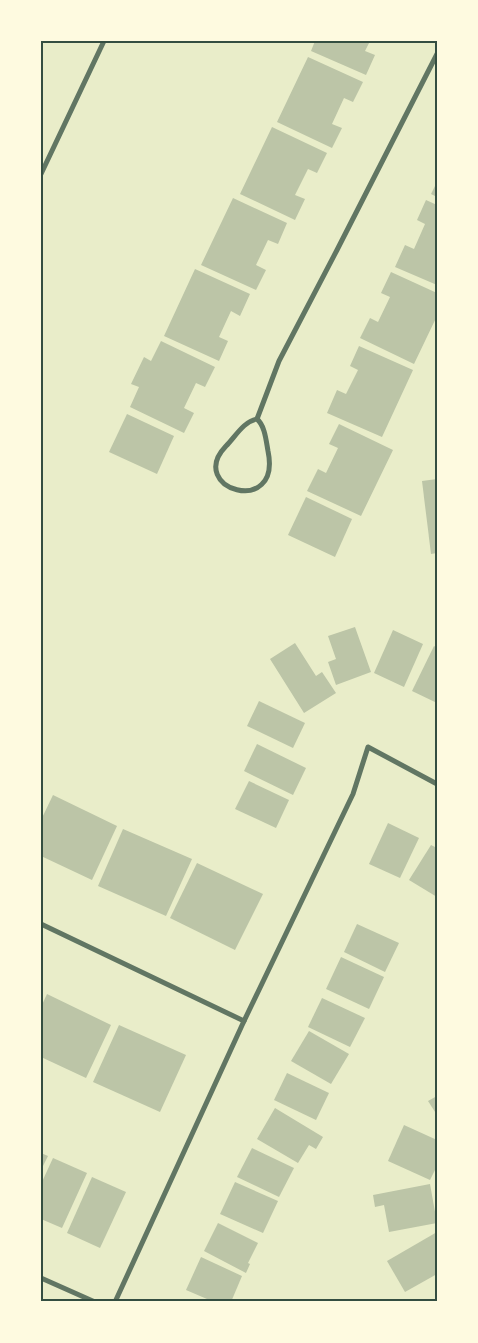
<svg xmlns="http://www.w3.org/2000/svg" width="478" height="1343" font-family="Montserrat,sans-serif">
	<rect width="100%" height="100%" fill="#e9edc9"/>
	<g fill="#bcc5a7">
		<polygon points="315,41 370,41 365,51 375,55 366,75 311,51"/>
		<polygon points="308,57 363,82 353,102 344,98 332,124 342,128 332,148 277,122"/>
		<polygon points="272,127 327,153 317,173 308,169 295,195 305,199 295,220 240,194"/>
		<polygon points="437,182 437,197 431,194"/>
		<polygon points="233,198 287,223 278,244 268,240 256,265 266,270 256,290 201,265"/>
		<polygon points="426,200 437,205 437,285 395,267 405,245 414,249 425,224 417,220"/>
		<polygon points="195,269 250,294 240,316 231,311 219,337 228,341 219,361 164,336"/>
		<polygon points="391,272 437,293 437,316 414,364 360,338 370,318 378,322 390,297 381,293"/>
		<polygon points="161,341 215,367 205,387 196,383 184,408 194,413 184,433 130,407 139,387 131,384 144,357 151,361"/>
		<polygon points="359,346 413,370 382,437 327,413 337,390 346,394 358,370 350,366"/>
		<polygon points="127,414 174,436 157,474 109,452"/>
		<polygon points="339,424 393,450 361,516 307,491 318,469 326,473 338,448 329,444"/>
		<polygon points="437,479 437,553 431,554 422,481"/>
		<polygon points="306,497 352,519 335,557 288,535"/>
		<polygon points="355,627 371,672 336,685 328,662 336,659 328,636"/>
		<polygon points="393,630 423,644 404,687 374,673"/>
		<polygon points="295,643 316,676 322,672 336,693 304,713 270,659"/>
		<polygon points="434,646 437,648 437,703 412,691"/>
		<polygon points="259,701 305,723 293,748 247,726"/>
		<polygon points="257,744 306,768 293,795 244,771"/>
		<polygon points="249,781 289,800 276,828 235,809"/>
		<polygon points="53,795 117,826 92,880 41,856 41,820"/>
		<polygon points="388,823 419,838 400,878 369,864"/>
		<polygon points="123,829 192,859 166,916 98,886"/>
		<polygon points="431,845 437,848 437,897 409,880"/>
		<polygon points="197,863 263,894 235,950 170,918"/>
		<polygon points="357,924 399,943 385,972 344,952"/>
		<polygon points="341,957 384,977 369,1009 326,989"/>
		<polygon points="47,994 111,1025 86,1078 41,1057 41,1007"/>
		<polygon points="322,998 365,1018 350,1047 308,1027"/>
		<polygon points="119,1025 186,1055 160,1112 93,1082"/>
		<polygon points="309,1031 349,1054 331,1084 291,1061"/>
		<polygon points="287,1073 329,1093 316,1120 274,1100"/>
		<polygon points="437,1096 437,1115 428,1101"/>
		<polygon points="275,1108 323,1137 316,1149 309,1145 298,1163 257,1139"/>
		<polygon points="404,1125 437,1140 437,1166 430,1180 388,1161"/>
		<polygon points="252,1148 294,1168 279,1197 237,1177"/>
		<polygon points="41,1153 48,1156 41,1170"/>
		<polygon points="53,1158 87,1173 62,1228 41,1219 41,1184"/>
		<polygon points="92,1177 126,1192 100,1248 67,1233"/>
		<polygon points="235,1182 278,1201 263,1233 220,1214"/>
		<polygon points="430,1184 437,1223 389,1232 384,1205 375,1207 373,1195"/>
		<polygon points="218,1223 258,1243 248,1263 250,1264 246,1273 204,1251"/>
		<polygon points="437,1232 437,1274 405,1292 387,1261"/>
		<polygon points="201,1257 242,1276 231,1302 214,1302 186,1290"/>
	</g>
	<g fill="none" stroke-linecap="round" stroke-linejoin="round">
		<g stroke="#617663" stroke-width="5">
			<polyline points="41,174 104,41"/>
			<polyline points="257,419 279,361 337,250 437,54"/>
			<path d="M257,419c8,7 9,21 11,32 14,67 -83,38 -42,-5 9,-9 18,-25 31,-27z"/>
			<polyline points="41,924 244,1021"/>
			<polyline points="41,1278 95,1302"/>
			<polyline points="115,1302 244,1021 353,794 368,747 437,784"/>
		</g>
	</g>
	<rect width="478" height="1343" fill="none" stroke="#fefae0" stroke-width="85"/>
	<rect x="42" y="42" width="394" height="1258" fill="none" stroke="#344e41" stroke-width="2"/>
</svg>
